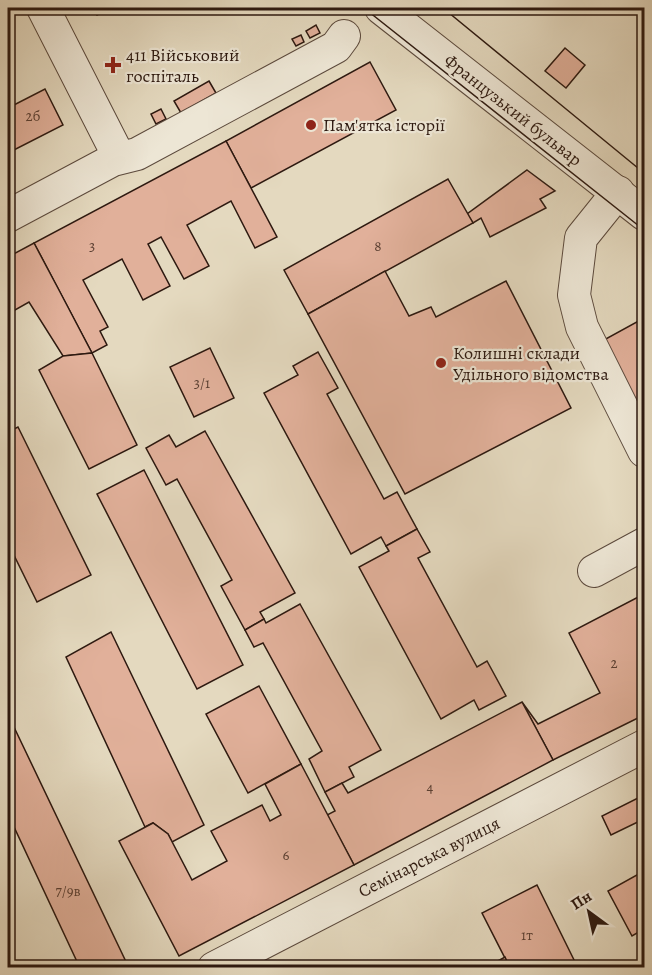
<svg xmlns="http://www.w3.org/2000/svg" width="652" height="975" font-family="Alegreya,serif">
	<rect width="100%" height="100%" fill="#e4d9bf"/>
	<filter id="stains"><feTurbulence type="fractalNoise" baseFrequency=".00333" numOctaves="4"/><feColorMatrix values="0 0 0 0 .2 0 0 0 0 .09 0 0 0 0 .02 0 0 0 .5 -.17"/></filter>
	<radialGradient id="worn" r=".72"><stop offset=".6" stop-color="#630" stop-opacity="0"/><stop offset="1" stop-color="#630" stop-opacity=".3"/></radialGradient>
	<g fill="#e1b09a" stroke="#2d1910" stroke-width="1.5">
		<polygon points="93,8 111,8 97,15"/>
		<polygon points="316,25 320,33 310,38 306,31"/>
		<polygon points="301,35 304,42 296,46 292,39"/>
		<polygon points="565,48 585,65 566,88 545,71"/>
		<polygon points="370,62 396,110 251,188 226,141"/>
		<polygon points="209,81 216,93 181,113 174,101"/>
		<polygon points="45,89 63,125 8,153 8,108"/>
		<polygon points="161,109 166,119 156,124 151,114"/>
		<polygon points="226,141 277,237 255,248 231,201 187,225 209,266 184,279 161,237 148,244 170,286 143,300 122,259 83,280 108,327 100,331 107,345 92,353 34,243"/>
		<polygon points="527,170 555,191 540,199 546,208 490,237 481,218 473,223 467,214"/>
		<polygon points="448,179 473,223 308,314 284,270"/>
		<polygon points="34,243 60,292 92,353 63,356 29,302 8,314 8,257"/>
		<polygon points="385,271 409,316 431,307 436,317 506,281 571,408 405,494 308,314"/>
		<polygon points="644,318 644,419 602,341"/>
		<polygon points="210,348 234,398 194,417 170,367"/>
		<polygon points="318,352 338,388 327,394 384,499 397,492 417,529 386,546 381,537 351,554 264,393 298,375 293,366"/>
		<polygon points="92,353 137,445 89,469 39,370 63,356"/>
		<polygon points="18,427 91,575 37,602 8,543 8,432"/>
		<polygon points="205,431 295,593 260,612 264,619 245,630 221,586 232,580 177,479 166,485 146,448 169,435 176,447"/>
		<polygon points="144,470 243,665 197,689 97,494"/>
		<polygon points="417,529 430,552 418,558 477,667 487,661 506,696 479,710 474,700 441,719 359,567 389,551 386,546"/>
		<polygon points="644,594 644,715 553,760 522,702 538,724 600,693 569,633"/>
		<polygon points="300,604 381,750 349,767 354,777 325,792 309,759 322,751 263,643 254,647 245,630 264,619 266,623"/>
		<polygon points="111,632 204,825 172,842 168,834 153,823 145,827 66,657"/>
		<polygon points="259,686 301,764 248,793 206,714"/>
		<polygon points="522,702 553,760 354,865 327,815 335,811 325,792 342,783 348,793"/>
		<polygon points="13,725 129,968 80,968 8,814 8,728"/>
		<polygon points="301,764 354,865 179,956 119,841 153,823 168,834 192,880 227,861 211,831 262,805 270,821 281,815 265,784"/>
		<polygon points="644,795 644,819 611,835 602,816"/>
		<polygon points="644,871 644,936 642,930 632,936 608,891"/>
		<polygon points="537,885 578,968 510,968 482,913"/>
		<polygon points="8,948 17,968 8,968"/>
		<polygon points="505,957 510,968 485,968"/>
	</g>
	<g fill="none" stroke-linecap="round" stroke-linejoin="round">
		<defs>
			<g id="minor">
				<polyline points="43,8 119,157"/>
				<polyline points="381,8 644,214"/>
				<polyline points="618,192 581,238 574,295 582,327 644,451"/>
				<polyline points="8,216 113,160 137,154 336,47 344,36"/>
				<polyline points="594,571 644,544"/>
				<polyline points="214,968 644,746"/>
			</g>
		</defs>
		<use href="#minor" stroke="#5b493c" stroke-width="34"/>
		<use href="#minor" stroke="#ede6d5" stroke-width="32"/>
		<g stroke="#2d1910" stroke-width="1.5">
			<polyline points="364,8 644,230"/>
			<polyline points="443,8 644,173"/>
		</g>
	</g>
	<g fill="#8f2418" stroke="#ede6d5" stroke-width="2">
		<path d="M110 56h6v6h6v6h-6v6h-6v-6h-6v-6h6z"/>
		<circle cx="311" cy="125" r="6"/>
		<circle cx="441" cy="363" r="6"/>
	</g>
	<g text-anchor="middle" stroke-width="4.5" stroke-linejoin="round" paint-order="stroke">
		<g font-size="15" fill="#5a3f32">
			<text x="33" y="121">2б</text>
			<text x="92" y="251">3</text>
			<text x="378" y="251">8</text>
			<text x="202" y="388">3/1</text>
			<text x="614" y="668">2</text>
			<text x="430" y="792">4</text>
			<text x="286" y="860">6</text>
			<text x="68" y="896">7/9в</text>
			<text x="527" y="940">1т</text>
		</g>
		<g font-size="18" fill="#2d1910" stroke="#ede6d5" text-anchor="start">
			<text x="126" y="61">411 Військовий<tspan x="126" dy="21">госпіталь</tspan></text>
			<text x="323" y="131">Пам'ятка історії</text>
			<text x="453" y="359">Колишні склади<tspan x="453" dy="21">Удільного відомства</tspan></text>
		</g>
		<g font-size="18" fill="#2d1910" stroke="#ede6d5">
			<text transform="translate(513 110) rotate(38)" y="6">Французький бульвар</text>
			<text transform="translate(429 857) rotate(-27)" y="6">Семінарська вулиця</text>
		</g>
	</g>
	<rect width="652" height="975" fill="none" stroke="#e4d9bf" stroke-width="30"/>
	<rect x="9" y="9" width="634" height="957" fill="none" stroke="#2d1910" stroke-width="3"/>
	<rect x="15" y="15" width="622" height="945" fill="none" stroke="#2d1910" stroke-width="1.5"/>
	<g transform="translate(589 912) rotate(327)" stroke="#ede6d5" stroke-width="4.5" paint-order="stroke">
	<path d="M0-4.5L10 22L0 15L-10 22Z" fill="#2d1910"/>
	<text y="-9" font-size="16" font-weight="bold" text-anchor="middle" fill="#2d1910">Пн</text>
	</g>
	<rect width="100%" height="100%" filter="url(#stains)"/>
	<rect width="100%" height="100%" fill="url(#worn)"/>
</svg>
